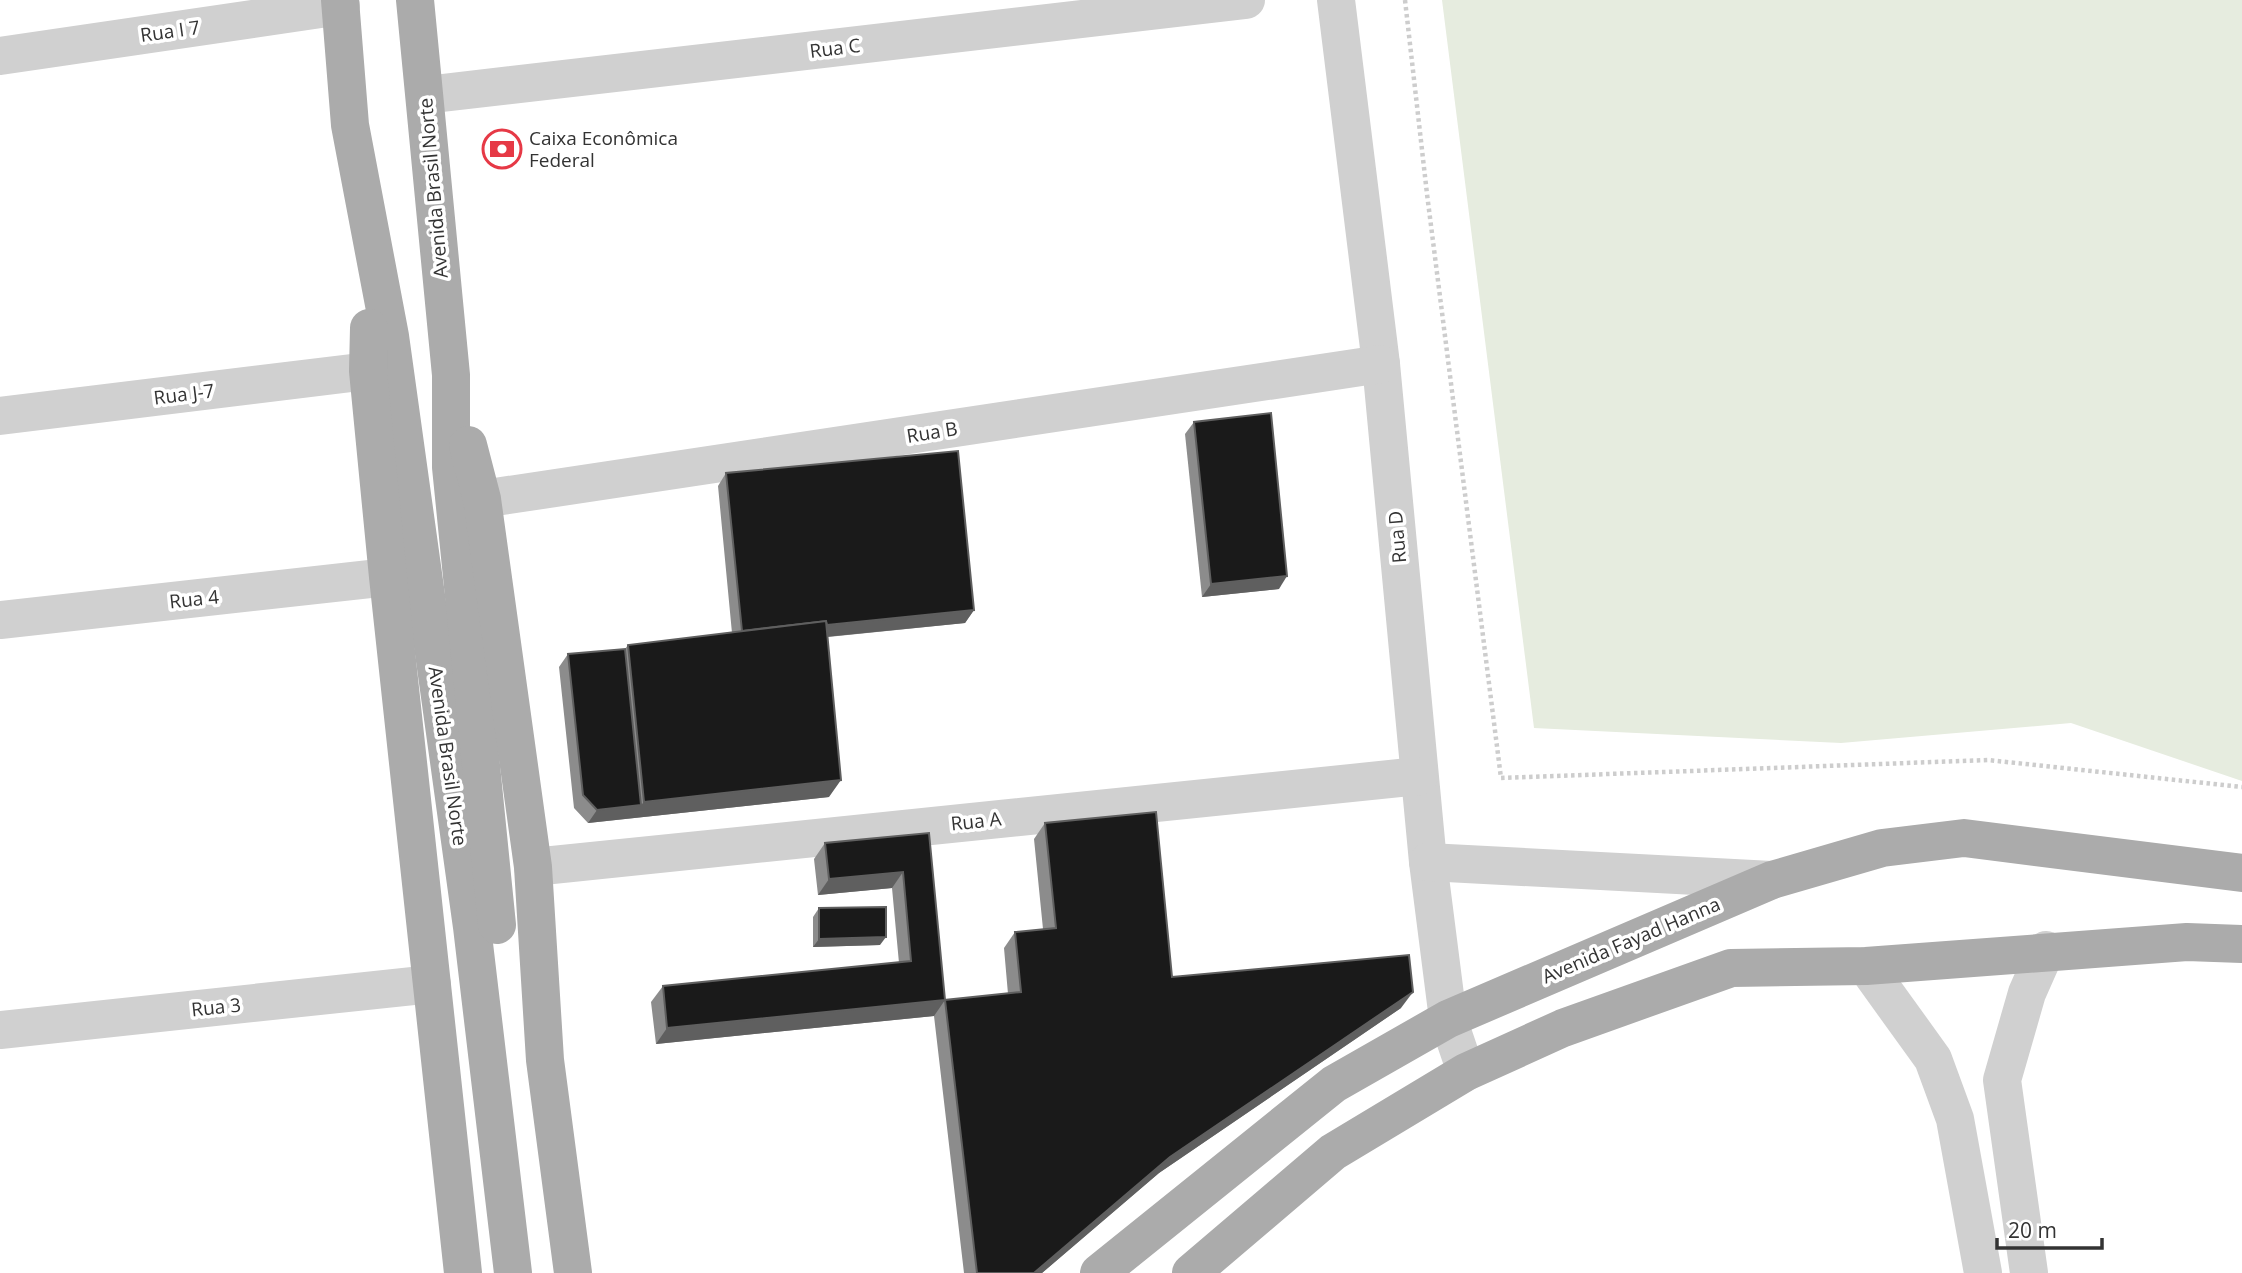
<svg xmlns="http://www.w3.org/2000/svg" width="2242" height="1273" font-family="'Open Sans',sans-serif">
	<rect width="100%" height="100%" fill="#fff"/>
	<polygon fill="#e6ecdf" points="1442,0 2242,0 2242,781 2071,723 1841,743 1534,728"/>
	<g fill="none" stroke-linecap="round" stroke-linejoin="round">
		<polyline stroke="#cdcdcd" stroke-width="4.5" stroke-dasharray="3.5 3.5" stroke-linecap="butt" points="1405,0 1427,194 1501,778 1988,760 2242,787"/>
		<g stroke="#d0d0d0" stroke-width="38">
			<polyline points="1336,0 1381,364 1428,862 1448,1019 1466,1072"/>
			<polyline points="0,56 341,6"/>
			<polyline points="425,95 1246,0"/>
			<polyline points="0,416 368,371"/>
			<polyline points="482,499 1381,364"/>
			<polyline points="0,620 388,577"/>
			<polyline points="1428,862 1772,880"/>
			<polyline points="533,867 1419,776"/>
			<polyline points="1866,966 1933,1059 1955,1119 1983,1273"/>
			<polyline points="0,1030 432,984"/>
			<polyline points="2029,1273 2002,1080 2027,993 2046,950"/>
		</g>
		<g stroke="#ababab" stroke-width="38">
			<polyline points="340,0 350,125 390,336 472,927 513,1273"/>
			<polyline points="415,0 451,375 451,467 497,925"/>
			<polyline points="369,328 368,371 388,577 463,1273"/>
			<polyline points="468,445 482,499 533,867 545,1060 573,1273"/>
			<polyline points="1099,1273 1334,1084 1448,1019 1772,880 1882,848 1964,838 2242,873"/>
			<polyline points="1191,1273 1333,1152 1466,1072 1563,1028 1731,968 1866,966 2187,942 2242,944"/>
		</g>
	</g>
	<g fill="#8c8c8c">
		<polygon points="1194,422 1279,589 1202,597 1185,434"/>
		<polygon points="726,473 974,610 965,623 828,637 829,797 588,823 574,808 559,667 568,654 625,649 628,645 732,633 718,486"/>
		<polygon points="1045,823 1172,977 1401,1008 1159,1173 1042,1273 964,1273 934,1016 656,1044 651,1002 663,986 899,963 892,888 818,895 814,859 825,843 929,833 945,1000 1008,994 1004,948 1015,932 1043,929 1034,839"/>
		<polygon points="819,908 880,945 813,947 813,917"/>
	</g>
	<g fill="#5f5f5f">
		<polygon points="1287,576 1279,589 1202,597 1211,584"/>
		<polygon points="974,610 965,623 734,646 743,634"/>
		<polygon points="841,780 829,797 588,823 597,810 641,805 644,802"/>
		<polygon points="903,872 892,888 818,895 829,879"/>
		<polygon points="886,937 880,945 813,947 819,939"/>
		<polygon points="1413,992 1401,1008 1159,1173 1042,1273 1034,1273 1170,1157"/>
		<polygon points="945,1000 934,1016 656,1044 667,1028"/>
	</g>
	<g fill="#1a1a1a" stroke="#5f5f5f" stroke-width="2">
		<polygon points="1271,413 1287,576 1211,584 1194,422"/>
		<polygon points="958,451 974,610 827,625 826,621 742,631 726,473"/>
		<polygon points="826,621 841,780 644,802 628,645"/>
		<polygon points="625,649 641,805 597,810 583,795 568,654"/>
		<polygon points="1156,812 1172,977 1409,955 1413,992 1170,1157 1034,1273 977,1273 945,1000 1021,992 1015,932 1056,928 1045,823"/>
		<polygon points="929,833 945,1000 667,1028 663,986 911,961 903,872 829,879 825,843"/>
		<polygon points="886,907 886,937 819,939 819,908"/>
	</g>
	<defs>
		<symbol id="bank-ring" viewBox="-11 -11 22 22"><circle r="9.5" fill="#fff" stroke="#e63946" stroke-width="1.5"/><path d="M-6-4H6V4H-6ZM0-2.3a2.3 2.3 0 1 0 0 4.6a2.3 2.3 0 1 0 0-4.6Z" fill="#e63946"/></symbol>
	</defs>
	<g fill-rule="evenodd">
		<use href="#bank-ring" x="480" y="127" width="44" height="44"/>
	</g>
	<g text-anchor="middle" stroke-width="7" stroke-linejoin="round" paint-order="stroke">
		<g font-size="19" fill="#333" stroke="#fff">
			<text transform="translate(170 31) rotate(-8)" y="7">Rua I 7</text>
			<text transform="translate(835 48) rotate(-7)" y="7">Rua C</text>
			<text transform="translate(433 188) rotate(-95)" y="7">Avenida Brasil Norte</text>
			<text transform="translate(184 394) rotate(-7)" y="7">Rua J-7</text>
			<text transform="translate(932 432) rotate(-9)" y="7">Rua B</text>
			<text transform="translate(1397 537) rotate(-95)" y="7">Rua D</text>
			<text transform="translate(194 599) rotate(-6)" y="7">Rua 4</text>
			<text transform="translate(448 756) rotate(82)" y="7">Avenida Brasil Norte</text>
			<text transform="translate(976 821) rotate(-6)" y="7">Rua A</text>
			<text transform="translate(1631 940) rotate(-23)" y="7">Avenida Fayad Hanna</text>
			<text transform="translate(216 1007) rotate(-6)" y="7">Rua 3</text>
		</g>
		<g font-size="19" fill="#333" stroke="#fff" text-anchor="start">
			<text x="529" y="145">Caixa Econômica<tspan x="529" dy="22">Federal</tspan></text>
		</g>
	</g>
	<path d="M1997 1238v10h105v-10" fill="none" stroke="#333333" stroke-width="3.5"/>
	<text x="2008" y="1238" font-size="21" fill="#333333" stroke="#ffffff" stroke-width="5" paint-order="stroke">20 m</text>
</svg>
